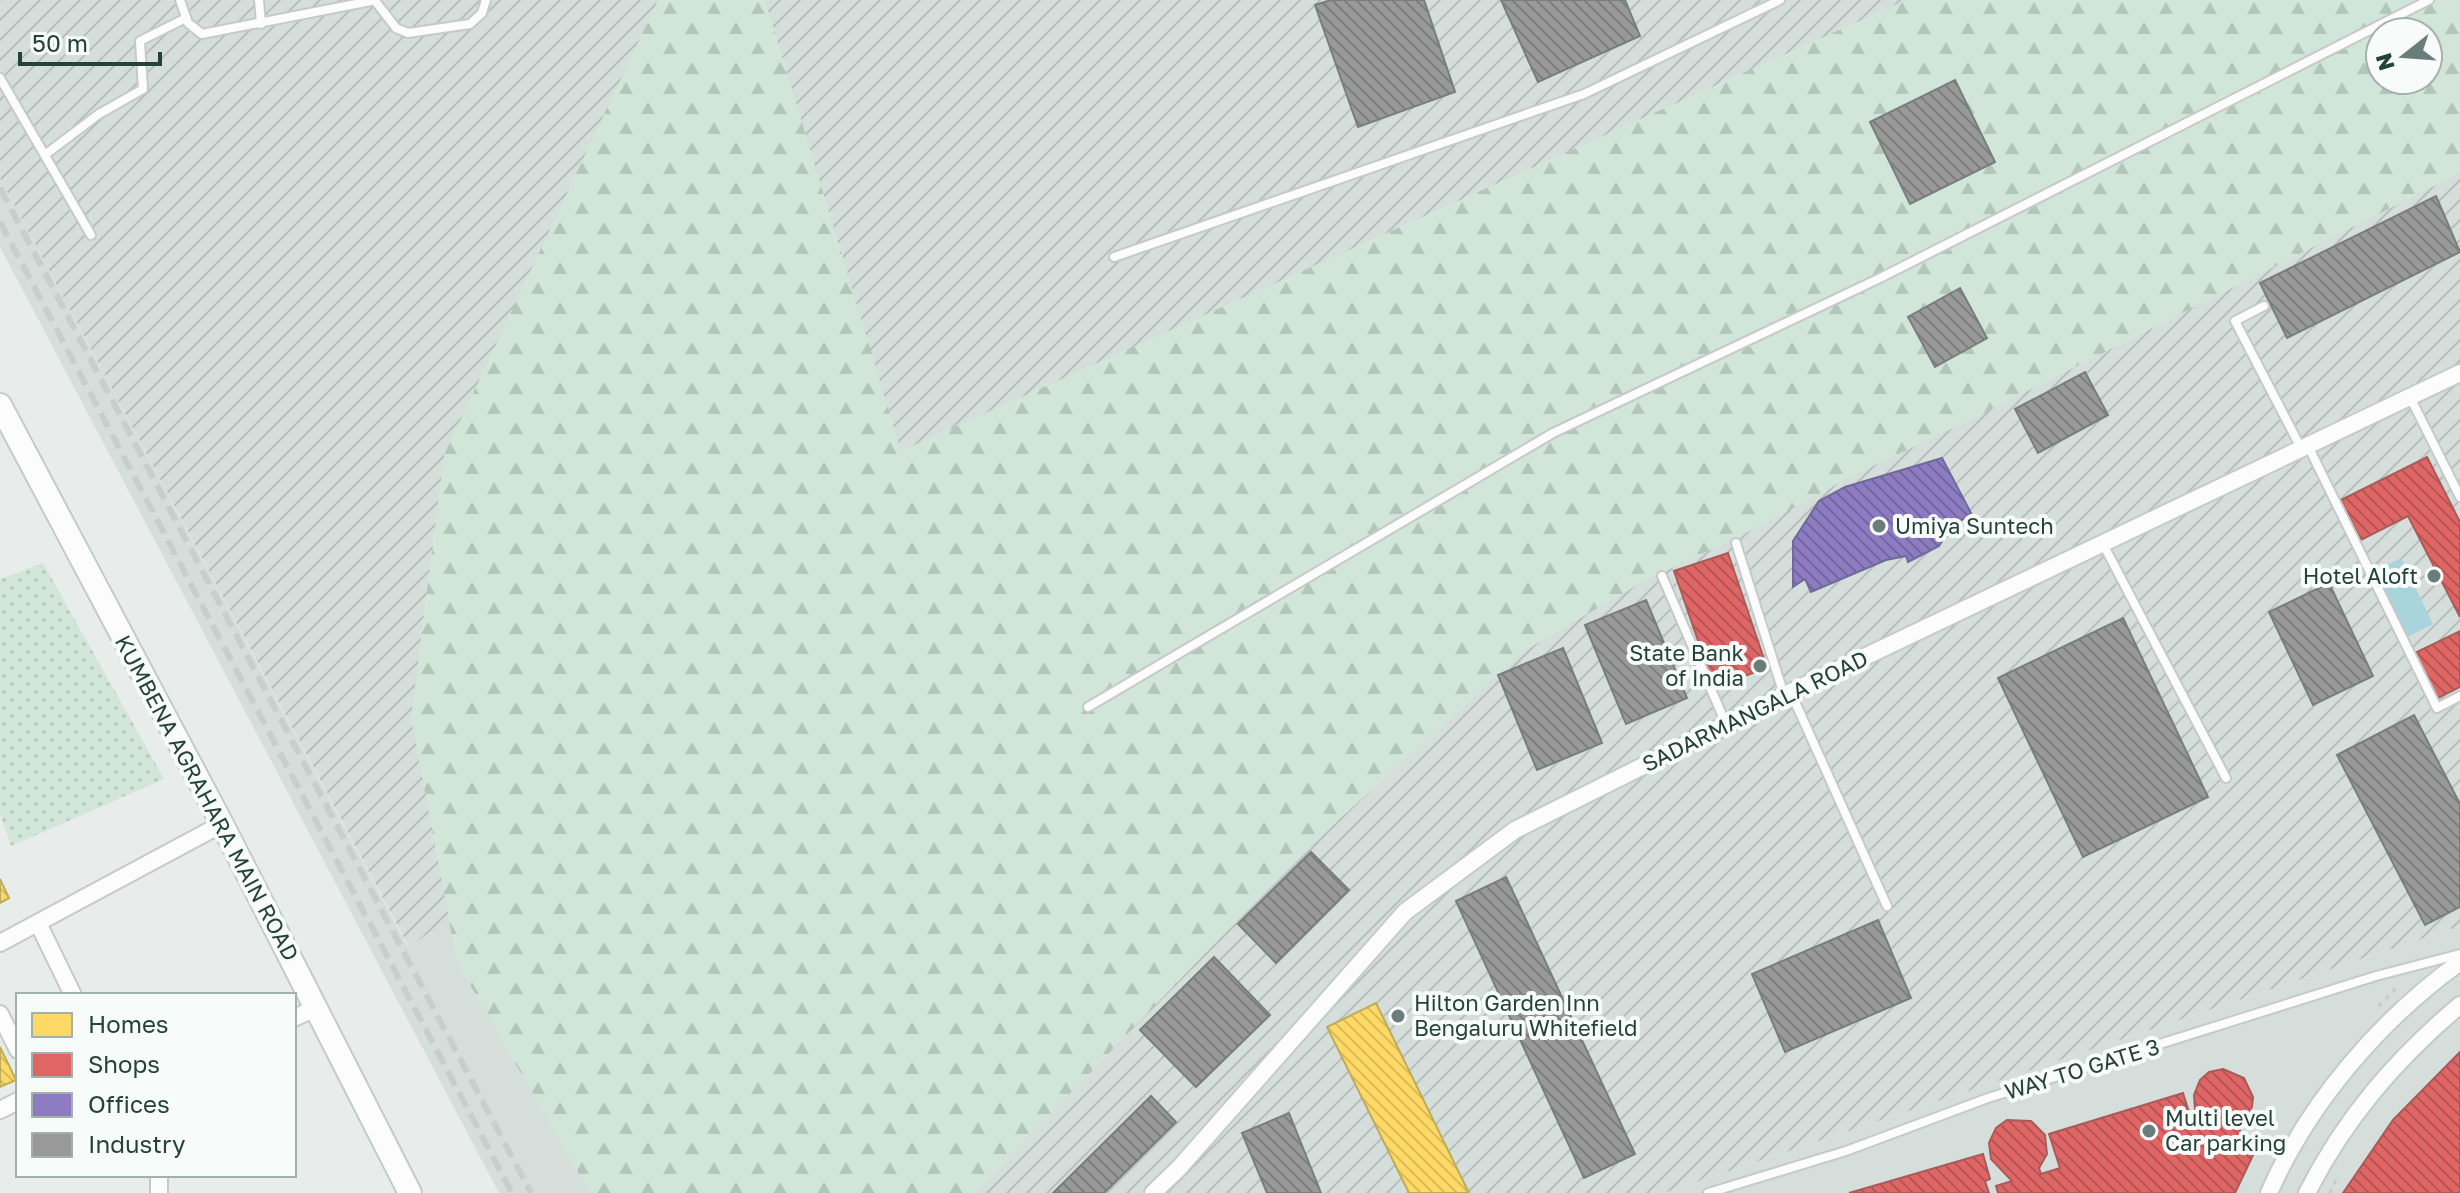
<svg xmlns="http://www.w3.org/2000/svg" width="2460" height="1193" font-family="'Golos Text',sans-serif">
	<defs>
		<pattern id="industrial-furrows" width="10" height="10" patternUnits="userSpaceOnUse" patternTransform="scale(2)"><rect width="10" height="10" fill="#d6dedb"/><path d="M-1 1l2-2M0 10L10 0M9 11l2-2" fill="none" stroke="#b8c0bd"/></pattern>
		<pattern id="grass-dots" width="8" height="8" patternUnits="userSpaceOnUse" patternTransform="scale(2)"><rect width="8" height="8" fill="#d1e6d8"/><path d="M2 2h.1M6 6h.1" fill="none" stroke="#b3c6ba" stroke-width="1.8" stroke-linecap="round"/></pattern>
		<pattern id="forest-firs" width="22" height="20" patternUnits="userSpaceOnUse" patternTransform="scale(2)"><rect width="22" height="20" fill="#d1e6d8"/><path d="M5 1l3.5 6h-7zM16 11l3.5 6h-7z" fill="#b3c6ba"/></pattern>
		<pattern id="homes-back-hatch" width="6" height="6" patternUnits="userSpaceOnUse" patternTransform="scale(2)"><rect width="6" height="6" fill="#ffd966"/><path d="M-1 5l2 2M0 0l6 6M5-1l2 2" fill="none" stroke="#dabb59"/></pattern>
		<pattern id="shops-back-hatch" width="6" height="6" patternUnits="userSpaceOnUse" patternTransform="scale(2)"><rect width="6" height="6" fill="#e06666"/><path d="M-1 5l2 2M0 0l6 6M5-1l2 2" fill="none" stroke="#b55655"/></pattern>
		<pattern id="offices-back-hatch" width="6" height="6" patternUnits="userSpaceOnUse" patternTransform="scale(2)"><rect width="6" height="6" fill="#8e7cc3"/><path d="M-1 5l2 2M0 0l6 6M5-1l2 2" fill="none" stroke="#74679f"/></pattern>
		<pattern id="industry-back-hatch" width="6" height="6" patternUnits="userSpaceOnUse" patternTransform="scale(2)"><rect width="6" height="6" fill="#999"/><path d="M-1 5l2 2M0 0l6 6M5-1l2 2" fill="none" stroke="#7d7e7e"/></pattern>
	</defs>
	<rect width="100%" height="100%" fill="#e8edeb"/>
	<g fill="#d6dedb">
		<polygon points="0,178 408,947 449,917 457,962 590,1193 499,1193 0,247"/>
		<polygon points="2460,926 2460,1193 1664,1193"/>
	</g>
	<path fill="url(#industrial-furrows)" fill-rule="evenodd" d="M0,0h2460v926l-796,267h-1074l-133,-231 -8,-44 -40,29 -409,-769zM2380,32h48v48h-48z"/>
	<polygon fill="url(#grass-dots)" points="43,563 164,779 11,846 0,813 0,579"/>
	<path fill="url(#forest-firs)" fill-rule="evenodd" d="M658,0h107l136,451 1005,-451h554v173l-498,251 -112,53 -108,58 -98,46 -120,70 -225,205 -325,337h-384l-133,-231 -46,-244 33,-263zM2380,32h48v48h-48z"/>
	<polygon fill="#a9d4db" points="2401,558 2433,624 2407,637 2375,571"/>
	<g fill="url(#homes-back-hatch)" stroke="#bdac59" stroke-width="2">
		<polygon points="0,879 9,898 0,903"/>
		<polygon points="1376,1003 1469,1193 1409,1193 1327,1027"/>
		<polygon points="0,1047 16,1080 0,1087"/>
	</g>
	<g fill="url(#shops-back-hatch)" stroke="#a85b59" stroke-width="2">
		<polygon points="2427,457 2460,522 2460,617 2408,516 2361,540 2341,500"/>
		<polygon points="1728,553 1767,668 1714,687 1674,571"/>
		<polygon points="2460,631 2460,687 2438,698 2415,653"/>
		<polygon points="2460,1052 2460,1193 2343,1193 2393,1120"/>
		<polygon points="2223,1069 2244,1078 2253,1097 2252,1107 2239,1126 2243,1143 2256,1149 2235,1193 1998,1193 1996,1186 2012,1181 1991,1159 1989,1143 1996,1128 2007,1120 2031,1121 2045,1135 2047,1154 2039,1168 2041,1174 2060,1168 2049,1134 2183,1093 2193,1125 2202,1122 2195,1110 2194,1095 2200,1080 2209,1072"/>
		<polygon points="1983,1154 1990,1179 1985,1181 1989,1193 1849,1193"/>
	</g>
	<polygon fill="url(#offices-back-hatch)" stroke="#6e6b9a" stroke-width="2" points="1942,458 1971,513 1959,522 1958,530 1944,538 1939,546 1908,562 1906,556 1886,560 1811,592 1805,579 1793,587 1793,541 1819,501 1845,487"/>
	<g fill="url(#industry-back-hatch)" stroke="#767f7c" stroke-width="2">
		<polygon points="1331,0 1424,0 1455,92 1358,127 1315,5"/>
		<polygon points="1501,0 1625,0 1640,36 1538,82"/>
		<polygon points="1955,80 1995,162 1910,204 1870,122"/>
		<polygon points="2436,196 2460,252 2287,338 2260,283"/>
		<polygon points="1960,288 1987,338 1935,367 1908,317"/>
		<polygon points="2085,372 2108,415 2038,453 2015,409"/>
		<polygon points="2329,583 2373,676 2313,705 2269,612"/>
		<polygon points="1646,600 1687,698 1626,724 1585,625"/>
		<polygon points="2123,618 2208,797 2083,857 1998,678"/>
		<polygon points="1563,648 1602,743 1537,770 1498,675"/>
		<polygon points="2414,715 2460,804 2460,907 2425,925 2337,755"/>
		<polygon points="1311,852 1349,890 1276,963 1238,924"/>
		<polygon points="1506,877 1635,1154 1584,1178 1456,901"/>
		<polygon points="1878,920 1911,998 1785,1052 1752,974"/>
		<polygon points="1214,957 1270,1015 1196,1087 1140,1030"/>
		<polygon points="1151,1096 1176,1122 1104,1193 1053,1193"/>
		<polygon points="1289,1113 1321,1193 1267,1193 1242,1133"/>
	</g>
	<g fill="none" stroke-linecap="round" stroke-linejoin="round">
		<defs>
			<g id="lane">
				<polyline points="180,0 188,23 202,34 376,0"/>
				<polyline points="259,0 261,24"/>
				<polyline points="376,2 396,28 408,33 470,24 482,13 486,0"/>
				<polyline points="0,78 91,235"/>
				<polyline points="46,154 99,114 143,89 140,41 186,18"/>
				<polyline points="1114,257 1584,94 1780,0"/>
				<polyline points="2264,306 2235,321 2301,448"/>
				<polyline points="2410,397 2460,497"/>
				<polyline points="2308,446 2437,708 2460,696"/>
				<polyline points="1736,543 1784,695"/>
				<polyline points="2103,544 2226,778"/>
				<polyline points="1662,576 1726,724"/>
				<polyline points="1791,693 1887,906"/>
				<polyline points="1088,707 1553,433 1880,278 2429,0"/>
				<polyline points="1708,1193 1846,1151 1988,1098 2376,976 2460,954"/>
			</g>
			<g id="street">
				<polyline points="38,923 73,995"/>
				<polyline points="0,943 222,824"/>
				<polyline points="0,1014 18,1050"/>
				<polyline points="294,1018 316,1008"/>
				<polyline points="0,1110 18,1101"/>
				<polyline points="159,1193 159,1175"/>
				<polyline points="1153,1193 1179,1168 1405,912 1515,830 1791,692 2460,373"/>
				<path d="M2269,1193c40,-91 111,-173 191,-231"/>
				<path d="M2307,1193c38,-75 89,-134 153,-188"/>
			</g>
			<polyline id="secondary" points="0,405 222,824 410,1193"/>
		</defs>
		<use href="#lane" stroke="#c5cac8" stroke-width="12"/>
		<use href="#street" stroke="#c5cac8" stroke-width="20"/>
		<use href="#secondary" stroke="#c3cbc8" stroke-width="26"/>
		<g stroke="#c3ccca" stroke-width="3" stroke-dasharray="4 6" stroke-linecap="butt">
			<polyline points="2379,1006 2398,986"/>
			<polyline points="2330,1193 2337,1178"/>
		</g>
		<use href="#lane" stroke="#fcfcfc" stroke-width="8"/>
		<use href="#street" stroke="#fcfcfc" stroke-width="16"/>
		<use href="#secondary" stroke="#fcfcfc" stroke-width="22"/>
		<g stroke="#c9cdcc" stroke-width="6" stroke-dasharray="16 8" stroke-linecap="butt">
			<polyline points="0,188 531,1193"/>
			<polyline points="0,222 512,1193"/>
		</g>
	</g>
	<g fill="#697e78" stroke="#f7fbf9" stroke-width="3">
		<circle cx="1879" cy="526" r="8"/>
		<circle cx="2434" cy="576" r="8"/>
		<circle cx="1760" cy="666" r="8"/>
		<circle cx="1398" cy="1016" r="8"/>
		<circle cx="2149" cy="1131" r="8"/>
	</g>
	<g text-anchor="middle" stroke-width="8" stroke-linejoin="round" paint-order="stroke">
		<g font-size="22" fill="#24423a" stroke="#f7fbf9" text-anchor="start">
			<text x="1895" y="534">Umiya Suntech</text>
			<text x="2418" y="584" text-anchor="end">Hotel Aloft</text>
			<text x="1744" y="661" text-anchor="end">State Bank<tspan x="1744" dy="25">of India</tspan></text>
			<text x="1414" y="1011">Hilton Garden Inn<tspan x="1414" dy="25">Bengaluru Whitefield</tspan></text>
			<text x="2165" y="1126">Multi level<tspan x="2165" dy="25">Car parking</tspan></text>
		</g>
		<g font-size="22" fill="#24423a" stroke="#f7fbf9">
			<text transform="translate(1755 711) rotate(-26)" y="8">SADARMANGALA ROAD</text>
			<text transform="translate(207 798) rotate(62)" y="8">KUMBENA AGRAHARA MAIN ROAD</text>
			<text transform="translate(2082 1069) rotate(-17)" y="8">WAY TO GATE 3</text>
		</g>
	</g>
	<rect x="16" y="993" width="280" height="184" fill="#f7fbf9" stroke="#a3b1ad" stroke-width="2"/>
	<rect x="32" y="1013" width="40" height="24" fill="#ffd966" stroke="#a3b1ad" stroke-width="2"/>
	<text x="88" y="1033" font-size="24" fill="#24423a">Homes</text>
	<rect x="32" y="1053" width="40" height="24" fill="#e06666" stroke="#a3b1ad" stroke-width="2"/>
	<text x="88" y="1073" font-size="24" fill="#24423a">Shops</text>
	<rect x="32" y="1093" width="40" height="24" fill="#8e7cc3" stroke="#a3b1ad" stroke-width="2"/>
	<text x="88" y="1113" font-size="24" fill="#24423a">Offices</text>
	<rect x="32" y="1133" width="40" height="24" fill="#999999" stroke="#a3b1ad" stroke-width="2"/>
	<text x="88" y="1153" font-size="24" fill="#24423a">Industry</text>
	<g transform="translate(2404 56) rotate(253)"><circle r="38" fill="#f7fbf9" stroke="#a3b1ad" stroke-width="2"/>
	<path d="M0-6L14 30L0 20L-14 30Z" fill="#697e78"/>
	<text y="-12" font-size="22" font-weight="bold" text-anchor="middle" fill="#24423a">N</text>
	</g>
	<path d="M20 52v12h140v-12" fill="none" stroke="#24423a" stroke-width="4"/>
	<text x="32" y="52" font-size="24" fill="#24423a" stroke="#f7fbf9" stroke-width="6" paint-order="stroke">50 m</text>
</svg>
